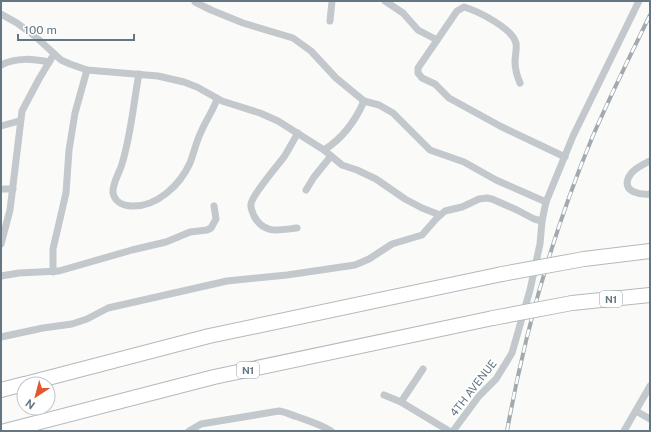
<svg xmlns="http://www.w3.org/2000/svg" width="651" height="432" font-family="'Public Sans',sans-serif">
	<rect width="100%" height="100%" fill="#fafaf8"/>
	<g fill="none" stroke-linecap="round" stroke-linejoin="round">
		<defs>
			<g id="motorway">
				<polyline points="584,259 650,251"/>
				<polyline points="572,303 650,295"/>
				<polyline points="25,384 209,336 502,274"/>
				<polyline points="1,390 24,384"/>
				<polyline points="5,431 214,377 493,318"/>
			</g>
		</defs>
		<use href="#motorway" stroke="#b4b9bd" stroke-width="16"/>
		<g stroke="#c3c8cc" stroke-width="7">
			<polyline points="385,1 403,13 418,30 437,40"/>
			<path d="M195,2l16,8 32,13 50,15 18,13 25,27 28,23c-9,21 -21,37 -40,49"/>
			<polyline points="1,14 17,23 36,37 61,60 70,64 87,70 158,76 184,82 197,87 222,101 260,113 278,121 324,150 342,165 357,170 376,179 405,199 422,208 440,215"/>
			<polyline points="330,21 332,1"/>
			<path d="M1,65c16,-8 32,-6 48,-3"/>
			<path d="M139,74c-6,31 -8,63 -18,93 -3,8 -9,18 -8,26 2,9 10,13 19,13 25,1 48,-21 58,-43 4,-10 6,-21 11,-31 5,-12 12,-21 16,-33"/>
			<path d="M520,83c-3,-7 -5,-14 -5,-21 0,-6 2,-13 1,-19 -4,-15 -38,-32 -52,-36l-7,4 -39,57v5l4,5 13,6 14,14 51,28 65,31"/>
			<polyline points="364,101 379,105 393,113 430,150 464,162 496,180 546,202"/>
			<polyline points="1,126 19,121"/>
			<path d="M650,161c-8,4 -19,9 -22,18 -5,13 13,16 22,15"/>
			<polyline points="1,189 13,189"/>
			<polyline points="306,190 314,177 331,156"/>
			<path d="M297,228c-18,2 -33,7 -43,-12 -1,-3 -4,-8 -3,-12 1,-9 26,-38 33,-47 5,-8 9,-16 14,-24"/>
			<polyline points="1,244 10,210 22,111 39,79 54,54"/>
			<polyline points="53,272 53,249 66,193 69,150 75,113 87,70"/>
			<polyline points="1,276 19,273 59,271 132,250 166,242 190,232 207,230 211,228 216,219 214,206"/>
			<polyline points="1,337 43,328 72,324 87,319 108,308 227,281 287,275 355,265 369,259 392,244 422,235 436,219 445,211 462,207 479,199 487,198 492,199 517,210 534,219 542,221"/>
			<polyline points="384,395 401,402 449,431"/>
			<polyline points="401,402 423,369"/>
			<polyline points="636,411 650,419"/>
			<path d="M189,431l12,-7 78,-13c7,1 12,4 19,6 11,4 22,7 33,14"/>
			<polyline points="453,431 479,396 496,379 512,353 530,290 540,244 542,221 546,202 573,136 639,1"/>
			<polyline points="624,431 650,386"/>
		</g>
		<use href="#motorway" stroke="#fff" stroke-width="14"/>
		<defs>
			<path id="rail" d="M507,431c18,-100 46,-199 85,-293 18,-42 38,-82 58,-123"/>
		</defs>
		<use href="#rail" stroke="#a2aab0" stroke-width="4"/>
		<use href="#rail" stroke="#fff" stroke-width="2.5" stroke-dasharray="8" stroke-linecap="butt"/>
		<defs>
			<g id="motorway-bridge">
				<polyline points="502,274 584,259"/>
				<polyline points="493,318 572,303"/>
			</g>
		</defs>
		<use href="#motorway-bridge" stroke="#b4b9bd" stroke-width="16" stroke-linecap="butt"/>
		<use href="#motorway-bridge" stroke="#fff" stroke-width="14"/>
	</g>
	<g text-anchor="middle" stroke-width="4" stroke-linejoin="round" paint-order="stroke">
		<g fill="#fff" stroke="#939fa8" stroke-width="1">
			<rect x="600" y="291" width="22" height="16" rx="3"/>
			<rect x="237" y="362" width="22" height="16" rx="3"/>
		</g>
		<g font-size="10" font-weight="bold" fill="#657683">
			<text x="611" y="303">N1</text>
			<text x="248" y="374">N1</text>
		</g>
		<g font-size="11" fill="#657683" stroke="#fff">
			<text transform="translate(473 388) rotate(-52)" y="4">4TH AVENUE</text>
		</g>
	</g>
	<rect width="651" height="432" fill="none" stroke="#657683" stroke-width="4"/>
	<g transform="translate(36 396) rotate(216)"><circle r="19" fill="#ffffff" stroke="#c1c8cd"/>
	<path d="M0-3L7 15L0 10L-7 15Z" fill="#e4572e"/>
	<text y="-6" font-size="11" font-weight="bold" text-anchor="middle" fill="#657683">N</text>
	</g>
	<path d="M18 34v6h116v-6" fill="none" stroke="#657683" stroke-width="2"/>
	<text x="24" y="34" font-size="12" fill="#657683" stroke="#ffffff" stroke-width="3" paint-order="stroke">100 m</text>
</svg>
